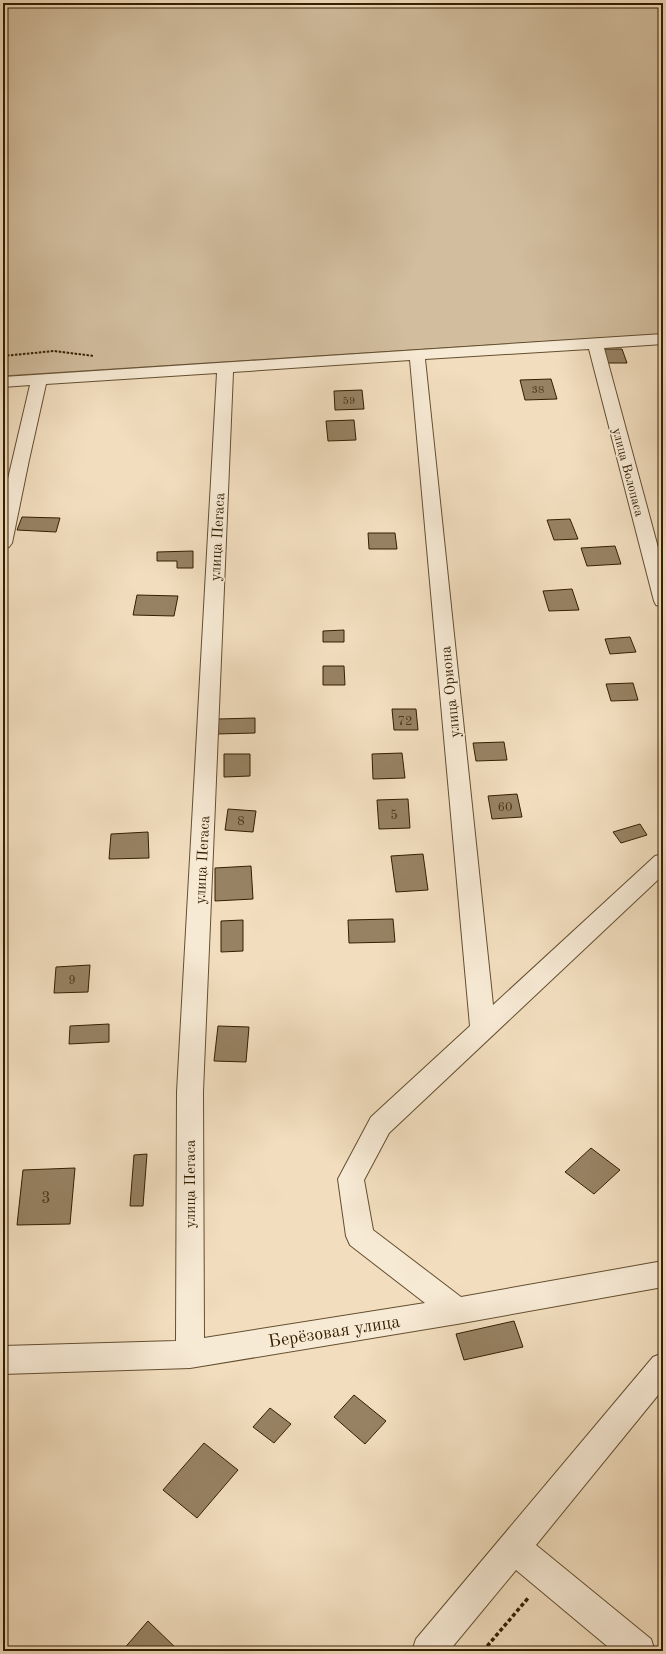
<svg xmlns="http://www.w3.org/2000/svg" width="666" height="1654" font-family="'Old Standard TT',serif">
	<rect width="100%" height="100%" fill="#f2debf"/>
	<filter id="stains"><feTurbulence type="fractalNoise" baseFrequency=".005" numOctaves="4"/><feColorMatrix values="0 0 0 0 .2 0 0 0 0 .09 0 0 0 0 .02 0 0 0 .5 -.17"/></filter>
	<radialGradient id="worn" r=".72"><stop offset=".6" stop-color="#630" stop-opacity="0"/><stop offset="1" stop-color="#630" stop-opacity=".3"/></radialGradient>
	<polygon fill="#d2be9f" stroke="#836e50" points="663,3 663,334 3,376 3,4"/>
	<g fill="#978263" stroke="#341f00">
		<polygon points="603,349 622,349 627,363 607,363"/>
		<polygon points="551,379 557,399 525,400 520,380"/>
		<polygon points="362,390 364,409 335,410 334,391"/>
		<polygon points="354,420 356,440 328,441 326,421"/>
		<polygon points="22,517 60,518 56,532 17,530"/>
		<polygon points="570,519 578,539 554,540 547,520"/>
		<polygon points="368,533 395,533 397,549 369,549"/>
		<polygon points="615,546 621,564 587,566 581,548"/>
		<polygon points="193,551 193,568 177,568 177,561 157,561 157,552"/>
		<polygon points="572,589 579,610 549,611 543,591"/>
		<polygon points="137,595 178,596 174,616 133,615"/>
		<polygon points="344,630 344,642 323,642 323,631"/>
		<polygon points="630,637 636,652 610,654 605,639"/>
		<polygon points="323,666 344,666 345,685 323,685"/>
		<polygon points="633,683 638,700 611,701 606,684"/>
		<polygon points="392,709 416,709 418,730 394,730"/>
		<polygon points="255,718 255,733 217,734 218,719"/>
		<polygon points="504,742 507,760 476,761 473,743"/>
		<polygon points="402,753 405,778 373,779 372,754"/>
		<polygon points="224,754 250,754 250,776 224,777"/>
		<polygon points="517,794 522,817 492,819 488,796"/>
		<polygon points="408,799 410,828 379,829 377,800"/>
		<polygon points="228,809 256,811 253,832 225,830"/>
		<polygon points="640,824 647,835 621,843 613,832"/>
		<polygon points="148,832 149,858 109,859 111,834"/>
		<polygon points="423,854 428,890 396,892 391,856"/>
		<polygon points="251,866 253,899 215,901 215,868"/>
		<polygon points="393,919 395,942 349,943 348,920"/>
		<polygon points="243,920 243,951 221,952 221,921"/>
		<polygon points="90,965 88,992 54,993 56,967"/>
		<polygon points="109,1024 109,1042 69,1044 70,1026"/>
		<polygon points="218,1026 249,1027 246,1062 214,1061"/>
		<polygon points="591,1148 620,1170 594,1194 565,1172"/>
		<polygon points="147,1154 143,1206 130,1206 134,1155"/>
		<polygon points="75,1168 70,1224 17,1225 23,1170"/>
		<polygon points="514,1321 523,1347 464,1360 456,1334"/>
		<polygon points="354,1395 386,1421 365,1444 334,1417"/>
		<polygon points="270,1408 291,1424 274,1443 253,1427"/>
		<polygon points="204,1443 238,1470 197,1518 163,1490"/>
		<polygon points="148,1621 179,1651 122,1651"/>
	</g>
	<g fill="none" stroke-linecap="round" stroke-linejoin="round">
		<defs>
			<g id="minor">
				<path d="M663,334v10l-59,4 59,218v41l-7,-2 -2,-4 -65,-252 -164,10 68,646 162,-149 8,-2v21l-274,258 -25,47 9,50 88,67 202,-36v26l-206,37 -267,44 -187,6v-28l173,-5 1,-249 40,-719 -171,11 -17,76 -17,83 -3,4 -6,1v-48l27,-115 -27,2v-10zM410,360l60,666 -99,91 -33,62 8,57 4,9 75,58 -221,35 -1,-246 30,-720z"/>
				<polygon points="663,1353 663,1389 536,1545 651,1639 655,1651 613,1651 516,1570 449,1651 412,1651 416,1639 653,1357"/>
			</g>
		</defs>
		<use href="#minor" stroke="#644f30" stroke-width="2"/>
		<polyline stroke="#341f00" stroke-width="2" stroke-dasharray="2.5 1.5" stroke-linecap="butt" points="3,356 54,351 94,356"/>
		<polyline stroke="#341f00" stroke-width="3.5" stroke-dasharray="4 2.5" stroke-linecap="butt" points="483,1651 529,1597"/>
		<use href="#minor" fill="#f7ead5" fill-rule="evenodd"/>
	</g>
	<g text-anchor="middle" stroke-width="3.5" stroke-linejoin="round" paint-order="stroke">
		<g font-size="11" fill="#4d3819">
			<text x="538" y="393">38</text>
			<text x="349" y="404">59</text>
		</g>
		<g font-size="13" fill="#341f00" stroke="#f7ead5">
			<text transform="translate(629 472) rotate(75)" y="5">улица Волопаса</text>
		</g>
		<g font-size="13" fill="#4d3819">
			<text x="405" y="725">72</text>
			<text x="505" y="811">60</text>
			<text x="394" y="819">5</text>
			<text x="241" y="825">8</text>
			<text x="72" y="984">9</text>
		</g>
		<g font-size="15" fill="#341f00" stroke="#f7ead5">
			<text transform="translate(217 537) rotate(-87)" y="5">улица Пегаса</text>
			<text transform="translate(450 692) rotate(-96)" y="5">улица Ориона</text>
			<text transform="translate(202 860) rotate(-87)" y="5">улица Пегаса</text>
			<text transform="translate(190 1184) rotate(-90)" y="5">улица Пегаса</text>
		</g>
		<g font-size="16" fill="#4d3819">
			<text x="46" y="1203">3</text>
		</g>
		<g font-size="18" fill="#341f00" stroke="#f7ead5">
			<text transform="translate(334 1331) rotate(-9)" y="6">Берёзовая улица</text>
		</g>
	</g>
	<rect width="666" height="1654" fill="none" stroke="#f2debf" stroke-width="16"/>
	<rect x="4" y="4" width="658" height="1646" fill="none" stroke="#341f00" stroke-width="2"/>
	<rect x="8" y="8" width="650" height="1638" fill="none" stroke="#341f00"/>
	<rect width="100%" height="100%" filter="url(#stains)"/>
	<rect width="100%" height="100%" fill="url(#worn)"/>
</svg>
